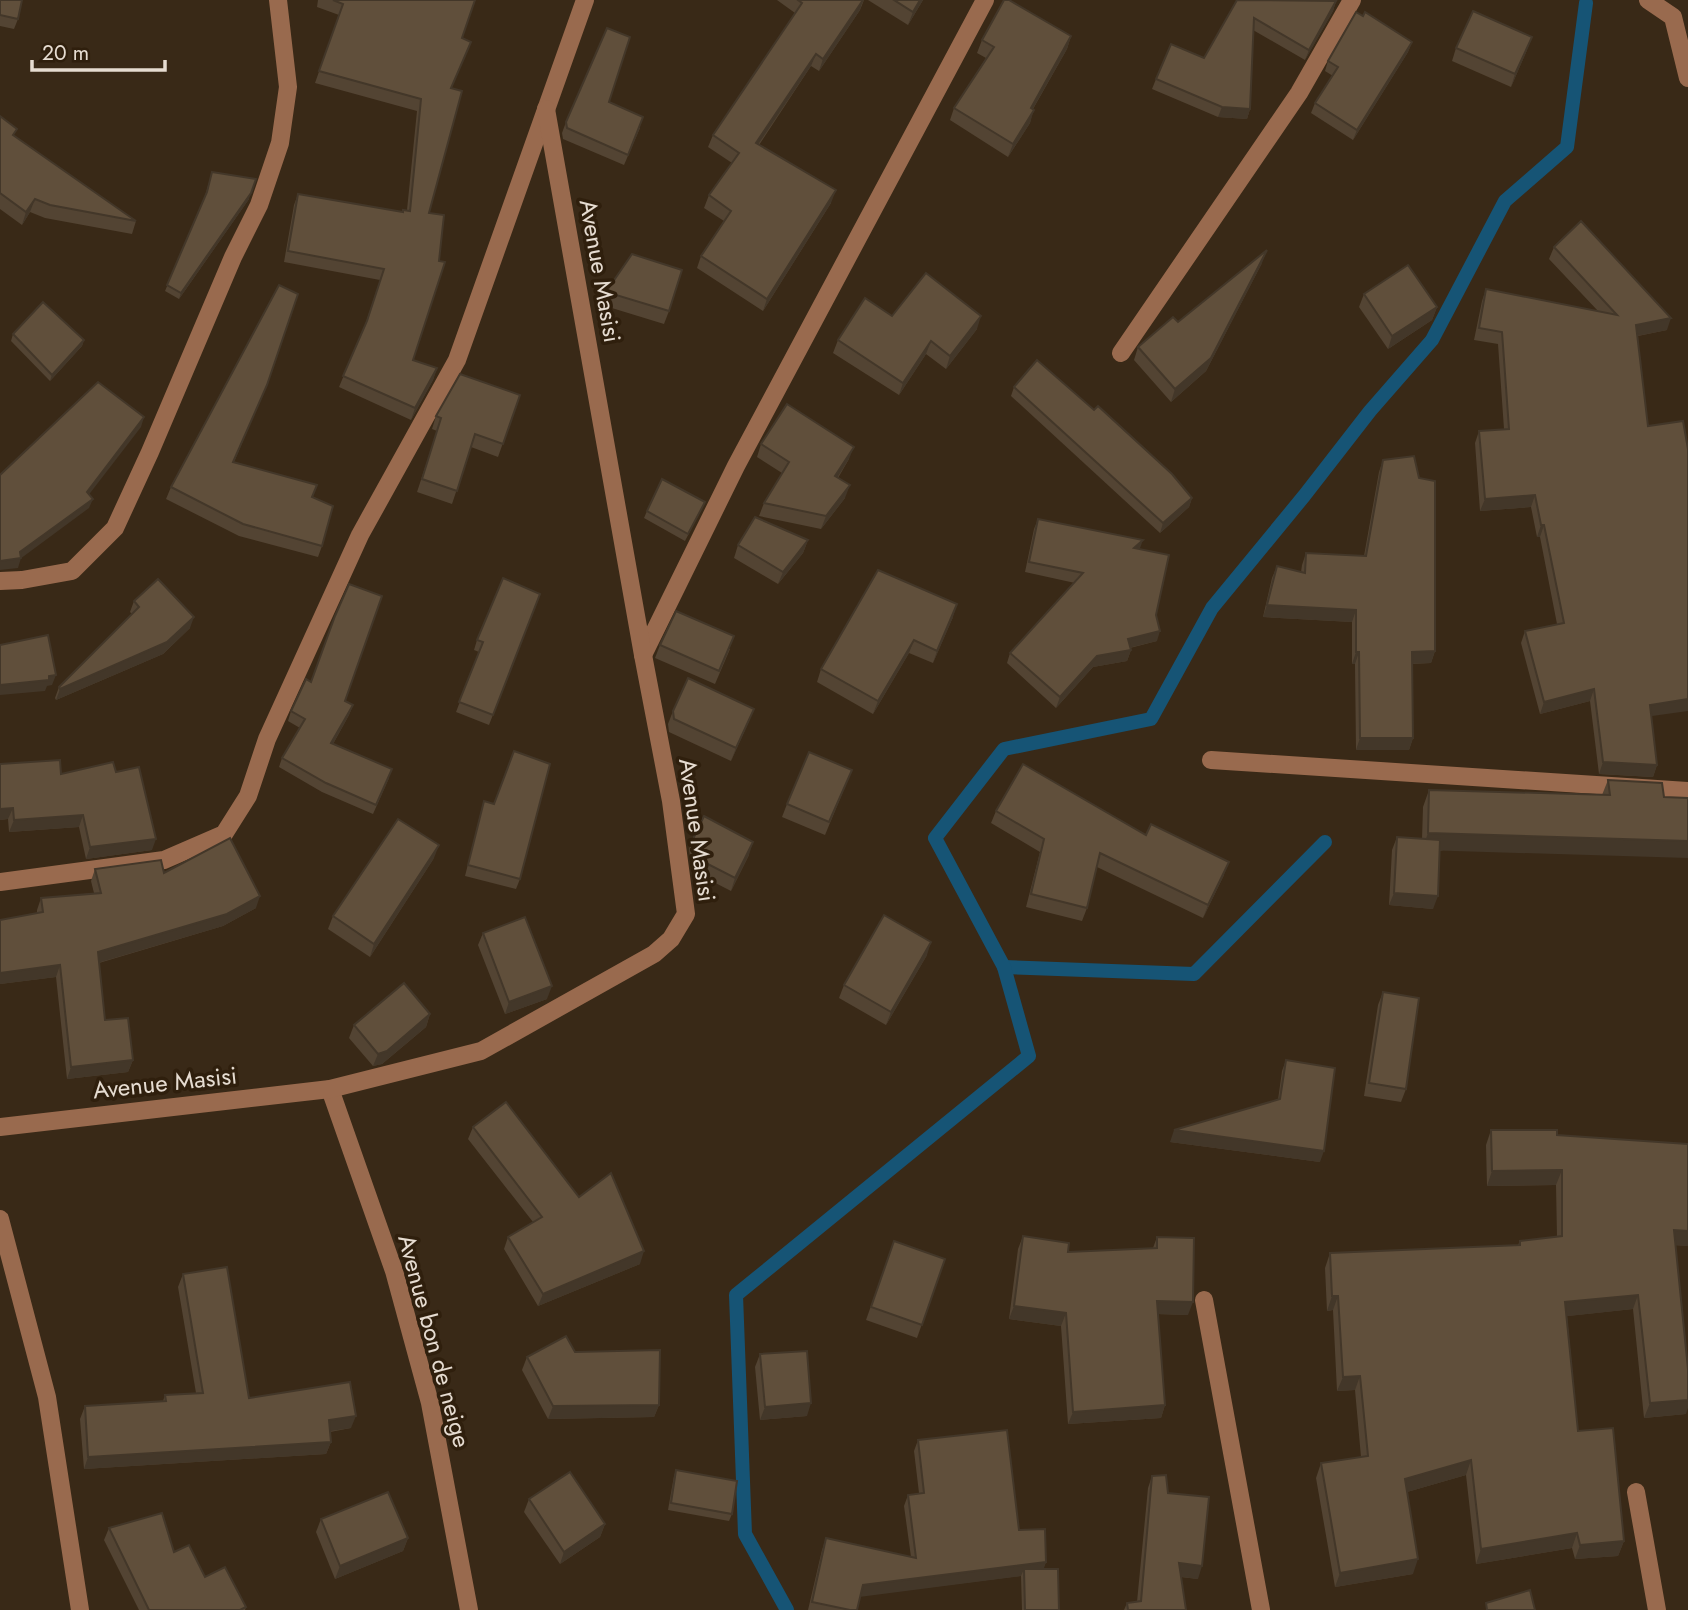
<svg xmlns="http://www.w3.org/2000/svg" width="1688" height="1610" font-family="Jost,sans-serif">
	<rect width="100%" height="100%" fill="#392917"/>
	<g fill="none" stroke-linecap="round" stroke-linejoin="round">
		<g stroke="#165475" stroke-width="14">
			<polyline points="1004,967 1194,974 1325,842"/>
			<polyline points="787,1610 745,1534 736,1295 1029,1056 1004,967 935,838 1004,749 1151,719 1212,608 1304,496 1370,411 1432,340 1505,201 1567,147 1586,3"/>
		</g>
		<g stroke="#996a4e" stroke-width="18">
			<polyline points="1648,0 1673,17 1688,78"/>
			<polyline points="1121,353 1299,93 1352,0"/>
			<polyline points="0,581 22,580 72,571 115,528 150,452 233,257 259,205 280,143 288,87 278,0"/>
			<polyline points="643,655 736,466 985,0"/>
			<polyline points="1211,760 1688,791"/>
			<polyline points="0,882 164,860 224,834 248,796 267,739 360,535 457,360 585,0"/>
			<polyline points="330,1089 394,1271 430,1403 469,1610"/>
			<polyline points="0,1127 330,1089 481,1051 654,954 671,939 686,914 671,801 643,655 546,109"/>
			<polyline points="0,1219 47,1397 80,1610"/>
			<polyline points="1204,1300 1261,1610"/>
			<polyline points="1636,1492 1657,1610"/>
		</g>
	</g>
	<g fill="#534433">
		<polygon points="0,0 18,19 14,29 0,26"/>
		<polygon points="318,0 475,0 462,38 466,53 451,88 429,213 413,360 437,368 433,380 411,420 339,387 365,325 380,280 284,262 294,205 298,194 402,212 407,210 417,111 315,83 339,15 317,7"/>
		<polygon points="777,0 864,0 860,10 819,71 811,66 759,145 831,203 763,311 697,268 701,256 724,221 704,208 709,195 732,163 708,147 713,135 795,13"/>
		<polygon points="868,0 923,0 908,25"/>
		<polygon points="1237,0 1336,1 1333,11 1305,60 1253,30 1250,109 1247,119 1218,117 1152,89 1156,79 1204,58"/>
		<polygon points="1071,36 1067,49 1033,109 1030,123 1008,157 950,120 954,108 986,58 977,53 982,40"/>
		<polygon points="1412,42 1408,52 1353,140 1311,113 1315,103 1333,76 1325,71 1328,61"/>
		<polygon points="1456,48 1527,50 1511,87 1452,61"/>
		<polygon points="609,102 640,128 624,165 563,139 562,133 566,122"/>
		<polygon points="0,116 14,136 136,221 132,234 45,218 30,212 22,225 0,209"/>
		<polygon points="212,172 249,199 179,299 165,291 205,196"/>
		<polygon points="1554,247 1667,330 1638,336 1651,716 1657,765 1653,777 1599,774 1590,701 1540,714 1521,643 1525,631 1557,624 1540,537 1537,537 1531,507 1480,511 1475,443 1479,431 1504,429 1498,344 1474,340 1482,301 1486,289 1598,311 1549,259"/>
		<polygon points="1262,263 1206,371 1171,402 1134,360 1138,347 1178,322"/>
		<polygon points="606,292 669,311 664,324 602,305"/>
		<polygon points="1364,294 1437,307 1432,320 1388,349 1359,307"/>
		<polygon points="977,329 946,369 926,354 899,395 833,353 838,340"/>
		<polygon points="13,334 84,340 82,346 50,381 11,341"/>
		<polygon points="1014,387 1192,498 1189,507 1160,533 1011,396"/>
		<polygon points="520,395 498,457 471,447 452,504 417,492 437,431 432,429 436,416"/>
		<polygon points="262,396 234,462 313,498 322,546 318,557 239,536 166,499 171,487"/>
		<polygon points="761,444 849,459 838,478 845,498 821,529 759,516 764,503 782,473 757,457"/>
		<polygon points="1383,460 1435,651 1431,663 1412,664 1413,738 1409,750 1356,750 1355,664 1352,664 1352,622 1263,617 1272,578 1277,566 1301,572 1302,565 1306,553 1364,556 1379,472"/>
		<polygon points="702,508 685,541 644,518 647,511"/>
		<polygon points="1038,519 1140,549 1156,615 1157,641 1130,648 1131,650 1127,661 1093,667 1056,708 1007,663 1010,653 1075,583 1025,572 1034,529"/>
		<polygon points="808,540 803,553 778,584 734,558 738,545"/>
		<polygon points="540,594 489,725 456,712 479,652 474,650 477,640"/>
		<polygon points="134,601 190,628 163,654 56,700 55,698 59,687 132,614 130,612"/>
		<polygon points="953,617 933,663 909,653 873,714 817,682 821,669"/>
		<polygon points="660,645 730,649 715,684 655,658"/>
		<polygon points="345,701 353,705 349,715 333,744 389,778 373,814 322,792 279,767 282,758 300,728 288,721 291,711"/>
		<polygon points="673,711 749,721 731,761 669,732 668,724"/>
		<polygon points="0,764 61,774 116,772 152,850 86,859 79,827 9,832 8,819 0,820"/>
		<polygon points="1608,780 1662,783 1440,851 1433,909 1389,905 1392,850 1397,837 1422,839 1423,807 1429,790 1602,795"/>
		<polygon points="847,782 825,835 782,817 787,804"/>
		<polygon points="484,801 520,879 516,889 465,876 481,811"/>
		<polygon points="996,811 1146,835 1224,875 1203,918 1097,867 1087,908 1082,921 1026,907 1040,852 991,823"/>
		<polygon points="694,837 749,855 731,891 692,871 689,849"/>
		<polygon points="434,858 370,957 328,929 333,916"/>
		<polygon points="95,869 164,873 256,908 223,926 99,963 105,1020 133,1060 128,1072 67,1079 56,977 0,984 0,920 37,913 37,910 41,898 94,893 91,881"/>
		<polygon points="483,933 547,999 505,1014 478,945"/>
		<polygon points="927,955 886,1025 839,998 844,985"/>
		<polygon points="1383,992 1406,1089 1401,1102 1364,1096 1378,1005"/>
		<polygon points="430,1014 426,1027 382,1064 373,1066 349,1038 354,1025"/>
		<polygon points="1286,1060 1320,1162 1170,1142 1278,1100 1282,1071"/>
		<polygon points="473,1127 579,1197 640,1264 538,1306 504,1249 508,1237 533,1222 468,1139"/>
		<polygon points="1491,1130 1557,1135 1688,1246 1675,1245 1686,1414 1644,1418 1633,1309 1567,1316 1578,1431 1624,1541 1618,1556 1575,1559 1572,1548 1476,1564 1466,1475 1407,1492 1413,1574 1335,1587 1316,1478 1321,1463 1361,1457 1355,1390 1337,1391 1333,1310 1327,1311 1325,1268 1330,1253 1518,1245 1520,1241 1557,1237 1556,1185 1487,1186 1486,1145"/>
		<polygon points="1023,1236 1068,1252 1153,1248 1157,1237 1188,1315 1158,1314 1165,1405 1161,1418 1068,1424 1061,1326 1009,1319 1018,1249"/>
		<polygon points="894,1241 945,1259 917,1338 866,1320"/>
		<polygon points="183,1274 249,1398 351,1428 330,1432 331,1442 326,1454 84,1469 80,1419 85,1406 163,1401 165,1395 196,1393 178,1287"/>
		<polygon points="575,1352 659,1405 654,1417 548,1419 522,1370 527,1357"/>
		<polygon points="760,1354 807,1416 760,1420 755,1367"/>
		<polygon points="918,1440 1019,1530 1046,1562 1043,1569 1059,1610 1022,1610 1021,1576 860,1596 857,1610 808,1610 822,1550 826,1538 911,1557 904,1506 908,1495 919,1493 914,1451"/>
		<polygon points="676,1470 732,1514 729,1521 668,1510 674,1476"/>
		<polygon points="1152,1476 1168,1493 1198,1579 1181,1577 1186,1610 1124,1610 1127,1603 1137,1602 1148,1488"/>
		<polygon points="529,1499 605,1524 600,1537 560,1564 524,1512"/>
		<polygon points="321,1519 408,1538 403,1551 335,1579 316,1532"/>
		<polygon points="109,1528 174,1552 246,1607 245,1610 139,1610 104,1540"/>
	</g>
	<g fill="#433729">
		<polygon points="863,0 860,10 819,71 823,59"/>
		<polygon points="920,0 923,0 908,25 913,12"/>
		<polygon points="1336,1 1333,11 1305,60 1309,50"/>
		<polygon points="1071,36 1067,49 1026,121 1031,108"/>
		<polygon points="1532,37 1527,50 1511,87 1515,74"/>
		<polygon points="1412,42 1408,52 1353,140 1357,130"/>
		<polygon points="816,54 811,66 751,155 756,143"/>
		<polygon points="1222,107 1250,109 1247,119 1218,117"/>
		<polygon points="1034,110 1030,123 1008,157 1013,144"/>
		<polygon points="836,190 831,203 763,311 767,299"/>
		<polygon points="251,193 249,199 179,299 181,293"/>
		<polygon points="35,199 30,212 22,225 26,212"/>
		<polygon points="1267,250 1262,263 1206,371 1171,402 1175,389"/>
		<polygon points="1437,307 1432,320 1388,349 1392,336"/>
		<polygon points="981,316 977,329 946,369 950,356"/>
		<polygon points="1671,318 1667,330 1632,337 1636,325"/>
		<polygon points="84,340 82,346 50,381 52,375"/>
		<polygon points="931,341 926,354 899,395 903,383"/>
		<polygon points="437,368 433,380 411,420 415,408"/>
		<polygon points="144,417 141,427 84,501 87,492"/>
		<polygon points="854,447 849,459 830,489 835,476"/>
		<polygon points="850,485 845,498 821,529 826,516"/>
		<polygon points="1535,495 1531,507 1480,511 1485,499"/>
		<polygon points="1192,498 1189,507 1160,533 1163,523"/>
		<polygon points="93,499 89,508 20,559 21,558 18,568 0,570 0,561 20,552"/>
		<polygon points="1541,525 1544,525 1540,537 1537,537"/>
		<polygon points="808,540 803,553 778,584 783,572"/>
		<polygon points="1143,540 1139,551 1134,548"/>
		<polygon points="957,604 953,617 933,663 937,651"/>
		<polygon points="1267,605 1356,610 1352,622 1263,617"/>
		<polygon points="194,617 190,628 163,654 56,700 60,689"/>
		<polygon points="1160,631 1157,641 1124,649 1128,639"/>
		<polygon points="914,640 909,653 873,714 878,701"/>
		<polygon points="1131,650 1127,661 1093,667 1056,708 1060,697 1097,656"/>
		<polygon points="1435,651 1431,663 1408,664 1412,652"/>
		<polygon points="1356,652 1359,652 1355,664 1352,664"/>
		<polygon points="56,675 52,685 47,686 45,691 0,695 0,685"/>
		<polygon points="1594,689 1590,701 1540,714 1544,702"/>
		<polygon points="1688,699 1688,711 1645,717 1650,705"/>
		<polygon points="353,705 349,715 328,753 331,743"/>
		<polygon points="754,709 749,721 731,761 736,748"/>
		<polygon points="1360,738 1413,738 1409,750 1356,750"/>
		<polygon points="1603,762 1657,765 1653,777 1599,774"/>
		<polygon points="13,808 8,819 0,820 0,809"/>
		<polygon points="83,815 79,827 9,832 14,820"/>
		<polygon points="1428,833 1688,841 1688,858 1422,850"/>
		<polygon points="156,839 152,850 86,859 90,847"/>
		<polygon points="753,842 749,855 731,891 735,878"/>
		<polygon points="439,845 434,858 370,957 374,944"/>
		<polygon points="1229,862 1224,875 1203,918 1208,905"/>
		<polygon points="1394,893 1438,896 1433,909 1389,905"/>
		<polygon points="260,896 256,908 223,926 94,964 98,952"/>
		<polygon points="931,942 927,955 886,1025 891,1012"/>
		<polygon points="60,965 56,977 0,984 0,973"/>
		<polygon points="552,986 547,999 505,1014 509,1002"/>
		<polygon points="430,1014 426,1027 382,1064 373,1066 378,1054"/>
		<polygon points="133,1060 128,1072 67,1079 71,1067"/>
		<polygon points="1174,1130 1324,1151 1320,1162 1170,1142"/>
		<polygon points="1562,1170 1556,1185 1487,1186 1492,1171"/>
		<polygon points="1674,1230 1688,1231 1688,1246 1668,1245"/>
		<polygon points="644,1251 640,1264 538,1306 543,1294"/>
		<polygon points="1638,1295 1633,1309 1560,1317 1565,1302"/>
		<polygon points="1332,1296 1338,1296 1333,1310 1327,1311"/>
		<polygon points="1157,1301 1193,1302 1188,1315 1153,1314"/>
		<polygon points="1014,1306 1066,1313 1061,1326 1009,1319"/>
		<polygon points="1360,1376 1355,1390 1337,1391 1343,1377"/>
		<polygon points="1688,1400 1688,1408 1686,1414 1644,1418 1650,1403"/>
		<polygon points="811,1403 807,1416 760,1420 765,1407"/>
		<polygon points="659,1405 654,1417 548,1419 553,1406"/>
		<polygon points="1165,1405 1161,1418 1068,1424 1073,1412"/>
		<polygon points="356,1416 351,1428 324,1432 329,1420"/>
		<polygon points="331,1442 326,1454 84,1469 88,1457"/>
		<polygon points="1471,1460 1466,1475 1400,1494 1405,1479"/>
		<polygon points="605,1524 600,1537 560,1564 564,1552"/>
		<polygon points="1577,1533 1572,1548 1476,1564 1481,1549"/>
		<polygon points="408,1538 403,1551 335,1579 340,1566"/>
		<polygon points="1624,1541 1618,1556 1575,1559 1580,1545"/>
		<polygon points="1418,1559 1413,1574 1335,1587 1340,1573"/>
		<polygon points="1046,1562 1042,1574 1024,1569 1021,1576 859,1597 863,1585"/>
		<polygon points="1179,1563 1202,1566 1198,1579 1174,1576"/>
	</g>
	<g fill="#604f3b" stroke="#433729" stroke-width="2">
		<polygon points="0,0 22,0 18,19 0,15"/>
		<polygon points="333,0 475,0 462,38 471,42 451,88 462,91 429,213 444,215 439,261 445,262 413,360 437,368 415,408 343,376 367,321 384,269 288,251 298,194 403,212 403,210 410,211 421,99 319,71 343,4"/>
		<polygon points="798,0 863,0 823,59 816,54 756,143 836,190 767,299 701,256 731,211 709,195 739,153 713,135 802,3"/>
		<polygon points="894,0 920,0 913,12"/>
		<polygon points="1004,0 1009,0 1071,36 1031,108 1034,110 1013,144 954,108 994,47 982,40"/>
		<polygon points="1237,0 1336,1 1309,50 1254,18 1250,109 1222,107 1156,79 1171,44 1204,58"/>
		<polygon points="1473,11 1532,37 1515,74 1456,48"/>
		<polygon points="1356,12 1363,16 1365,12 1412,42 1357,130 1315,103 1338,67 1328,61"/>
		<polygon points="607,28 630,37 609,102 643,117 628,155 567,128 566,122"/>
		<polygon points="0,116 17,129 13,135 136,221 50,205 35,199 26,212 0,193"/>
		<polygon points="212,172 256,179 251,193 181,293 167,285 207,192"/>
		<polygon points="1581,221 1671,318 1636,325 1648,426 1683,421 1688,449 1688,699 1650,705 1657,765 1603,762 1594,689 1544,702 1525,631 1564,623 1544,525 1541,525 1535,495 1485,499 1479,431 1509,429 1502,332 1479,328 1486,289 1617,315 1554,247"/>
		<polygon points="1267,250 1211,358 1175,389 1138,347 1173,317 1178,322"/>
		<polygon points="632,254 682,270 669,311 606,292"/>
		<polygon points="1408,265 1437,307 1392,336 1364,294"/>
		<polygon points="926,273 981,316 950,356 931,341 903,383 838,340 865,298 892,316"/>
		<polygon points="279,285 298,294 267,385 233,462 317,485 312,497 333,506 322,546 243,524 171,487"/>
		<polygon points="43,302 84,340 52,375 13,334"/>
		<polygon points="1037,360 1094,410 1098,406 1172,474 1192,498 1163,523 1014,387"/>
		<polygon points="460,374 520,395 503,444 475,434 457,491 422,479 441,418 436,416"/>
		<polygon points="98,382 144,417 87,492 93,499 20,552 21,558 0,561 0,475"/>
		<polygon points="787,404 854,447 835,476 850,485 826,516 764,503 789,462 761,444"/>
		<polygon points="1414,456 1419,478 1435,481 1435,651 1412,652 1413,738 1360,738 1359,652 1356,652 1356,610 1267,605 1277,566 1305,573 1306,553 1366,556 1383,460"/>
		<polygon points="662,479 705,502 688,534 647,511"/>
		<polygon points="755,517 808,540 783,572 738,545"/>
		<polygon points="1038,519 1143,540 1134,548 1169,555 1156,615 1160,631 1128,639 1131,650 1097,656 1060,697 1010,653 1083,573 1029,562"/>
		<polygon points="878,570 957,604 937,651 914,640 878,701 821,669"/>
		<polygon points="503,578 540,594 493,715 459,702 483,642 477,640"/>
		<polygon points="158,579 194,617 167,642 60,689 59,687 139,607 134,601"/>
		<polygon points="349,584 382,596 345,701 353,705 331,743 392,769 376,805 326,783 282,758 305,719 291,711 306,679 311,682 335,616"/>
		<polygon points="676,611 734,636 719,671 660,645"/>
		<polygon points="48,635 56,675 49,676 49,680 0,685 0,645"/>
		<polygon points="688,678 754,709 736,748 674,719 673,711"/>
		<polygon points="514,751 550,764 520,879 468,865 484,801 494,804"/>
		<polygon points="809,752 852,770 829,822 787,804"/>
		<polygon points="60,760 61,774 113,762 116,772 139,767 156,839 90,847 83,815 14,820 13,808 0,809 0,764"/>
		<polygon points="1023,764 1146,835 1151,824 1229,862 1208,905 1100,853 1087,908 1031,894 1044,839 996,811"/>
		<polygon points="1608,780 1662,783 1664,797 1688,798 1688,841 1428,833 1429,790 1610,795"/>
		<polygon points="704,816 753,842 735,878 696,858 694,837"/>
		<polygon points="398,819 439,845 374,944 333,916"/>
		<polygon points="1397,837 1440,840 1438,896 1394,893"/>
		<polygon points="230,838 260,896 227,914 98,952 105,1020 128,1018 133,1060 71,1067 60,965 0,973 0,920 43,912 41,898 101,893 95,869 161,860 164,873"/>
		<polygon points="884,915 931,942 891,1012 844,985"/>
		<polygon points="525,917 552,986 509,1002 483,933"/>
		<polygon points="404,983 430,1014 387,1051 378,1054 354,1025"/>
		<polygon points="1383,992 1419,998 1406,1089 1369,1083"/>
		<polygon points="1286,1060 1335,1068 1324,1151 1174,1130 1280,1099"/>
		<polygon points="506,1102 579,1197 611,1173 644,1251 543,1294 508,1237 542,1217 473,1127"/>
		<polygon points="1491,1130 1557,1130 1557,1135 1688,1144 1688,1231 1674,1230 1688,1369 1688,1400 1650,1403 1638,1295 1565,1302 1578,1431 1613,1428 1624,1541 1580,1545 1577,1533 1481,1549 1471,1460 1405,1479 1418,1559 1340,1573 1321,1463 1368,1456 1360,1376 1343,1377 1338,1296 1332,1296 1330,1253 1520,1245 1520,1241 1562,1236 1562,1170 1492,1171"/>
		<polygon points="1023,1236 1069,1243 1068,1252 1157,1248 1157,1237 1194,1238 1193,1302 1157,1301 1165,1405 1073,1412 1066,1313 1014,1306"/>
		<polygon points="894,1241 945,1259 922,1325 871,1307"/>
		<polygon points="227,1267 249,1398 350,1382 356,1416 329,1420 331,1442 88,1457 85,1406 166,1401 165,1395 203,1393 183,1274"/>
		<polygon points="566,1336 575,1352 660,1350 659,1405 553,1406 527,1357"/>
		<polygon points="807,1351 811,1403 765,1407 760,1354"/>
		<polygon points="1007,1430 1019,1530 1045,1529 1046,1562 863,1585 857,1610 850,1610 812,1602 826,1538 916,1558 908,1495 924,1493 918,1440"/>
		<polygon points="676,1470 737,1481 732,1514 671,1503"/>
		<polygon points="570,1472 605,1524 564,1552 529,1499"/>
		<polygon points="1166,1475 1168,1493 1209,1497 1202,1566 1179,1563 1186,1610 1128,1610 1127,1603 1141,1601 1152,1476"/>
		<polygon points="388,1492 408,1538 340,1566 321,1519"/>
		<polygon points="162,1513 174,1552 189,1545 205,1577 225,1567 246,1607 240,1610 149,1610 109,1528"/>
		<polygon points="1024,1569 1058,1569 1059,1610 1025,1610"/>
		<polygon points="1530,1590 1535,1610 1487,1610 1486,1603"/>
	</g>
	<g text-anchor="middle" stroke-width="7" stroke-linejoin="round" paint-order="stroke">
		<g font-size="24" fill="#e6dcd1" stroke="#2f1f0d">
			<text transform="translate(600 271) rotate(80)" y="8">Avenue Masisi</text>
			<text transform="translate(697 830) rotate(82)" y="8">Avenue Masisi</text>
			<text transform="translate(165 1083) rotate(-6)" y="8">Avenue Masisi</text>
			<text transform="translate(434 1341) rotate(75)" y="8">Avenue bon de neige</text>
		</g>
	</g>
	<path d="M32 60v10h133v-10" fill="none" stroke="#e6dcd1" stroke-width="3.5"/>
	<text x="42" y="60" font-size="21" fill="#e6dcd1" stroke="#2f1f0d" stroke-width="5" paint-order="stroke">20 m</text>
</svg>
